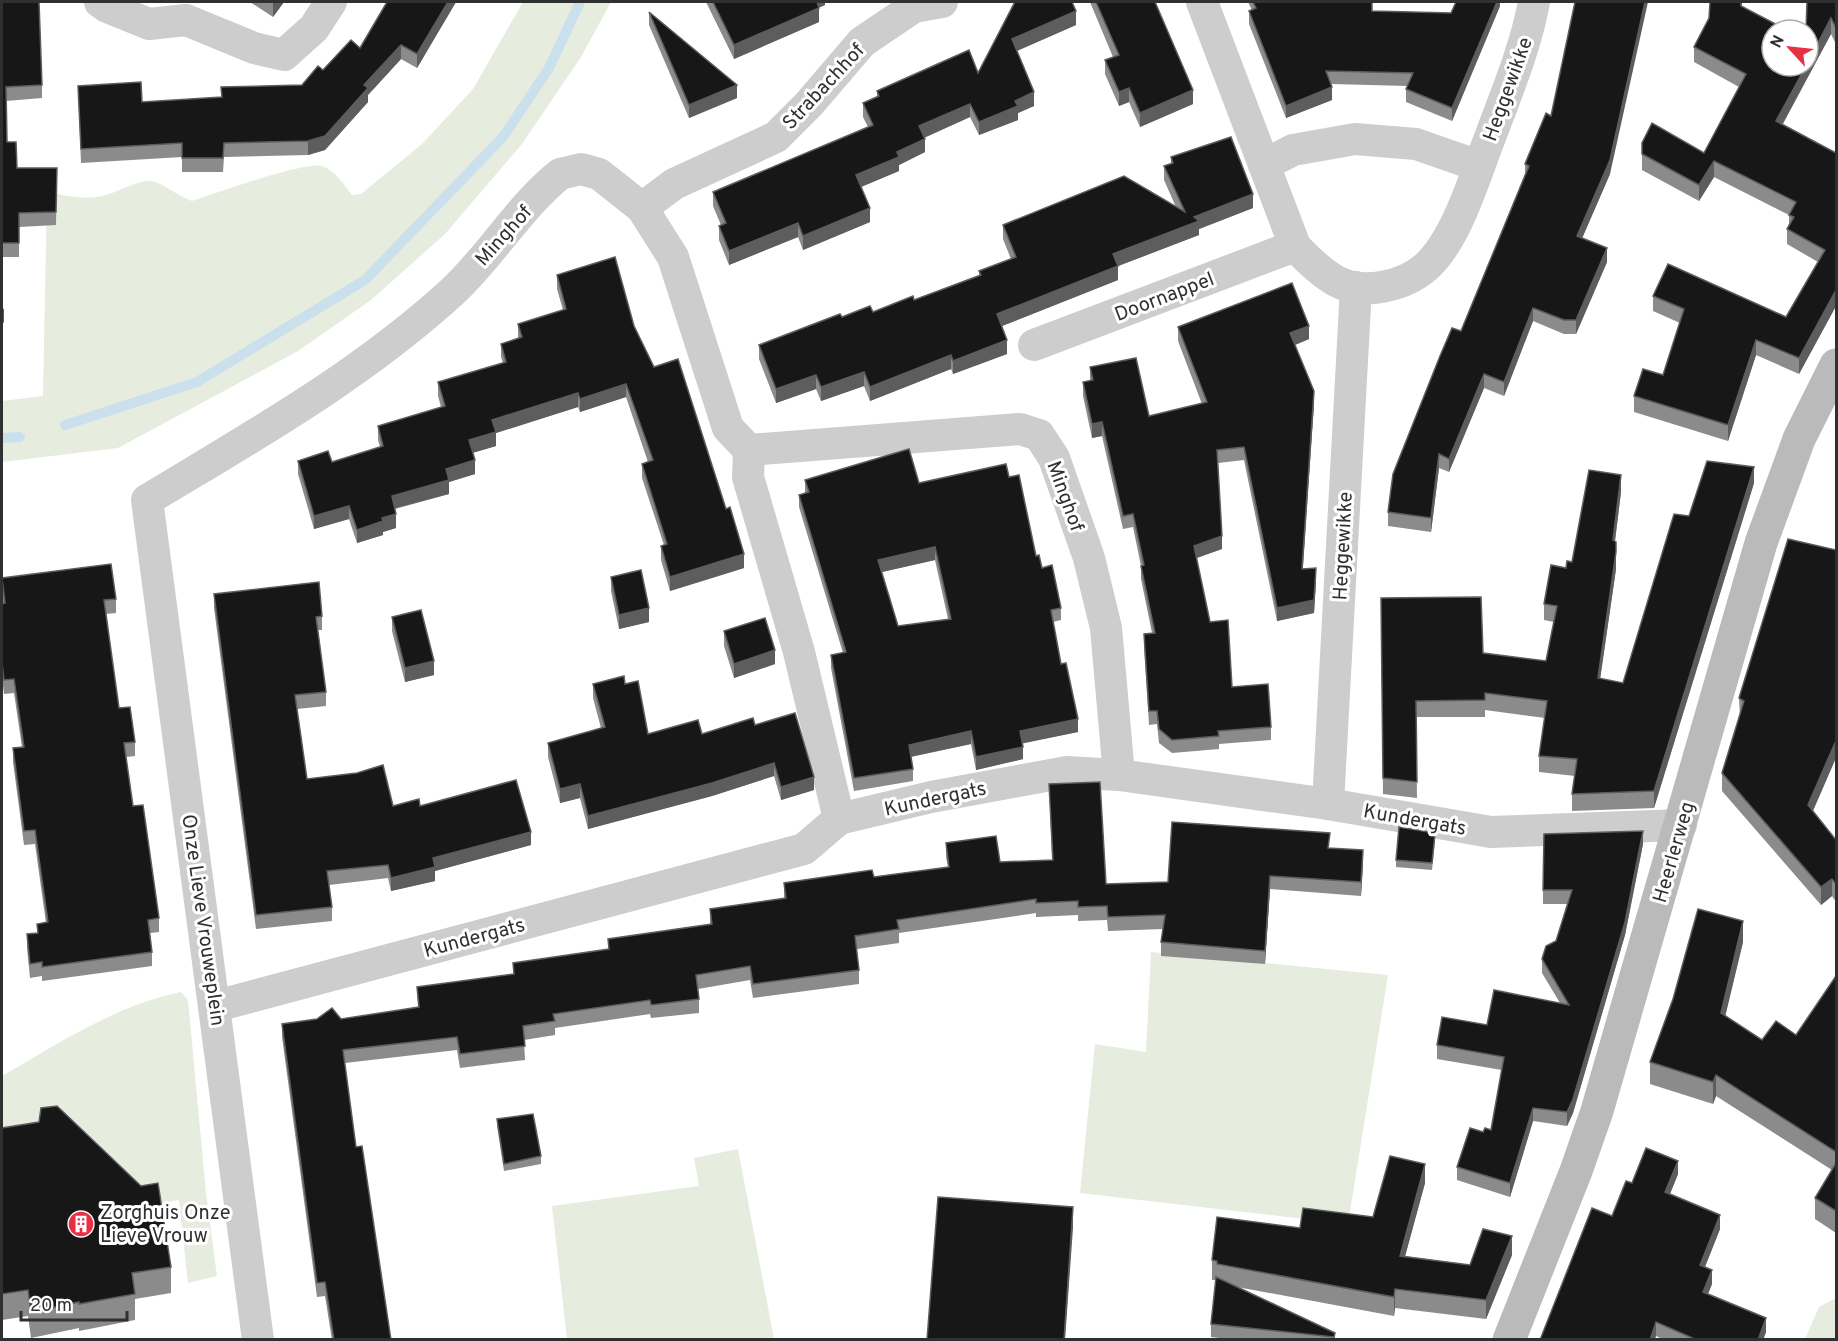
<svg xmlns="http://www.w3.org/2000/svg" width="1838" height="1341" font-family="Overpass,sans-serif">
	<rect width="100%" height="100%" fill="#fff"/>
	<g fill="#e6edde">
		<path d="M523,2h88l-30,55 -59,87 -77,90 -74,66 -73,51 -180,97 -116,14v-61l41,-5 4,-205c17,5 37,9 55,5 15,-3 34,-16 49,-15 13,2 26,15 41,20 22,-7 112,-40 130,-35 13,4 22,19 30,29l9,-1 61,-50 51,-55z"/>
		<polygon points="1151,952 1388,975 1348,1224 1080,1193 1095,1044 1146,1052"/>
		<path d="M181,992l7,8 18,193 11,83 -29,7 -9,-83 -39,7 -138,-51v-80c56,-32 114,-71 179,-84z"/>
		<polygon points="738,1149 774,1339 567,1339 552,1206 699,1186 694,1158"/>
		<polygon points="1836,1298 1836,1339 1805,1339 1819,1307"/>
	</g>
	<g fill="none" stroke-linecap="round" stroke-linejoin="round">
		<g stroke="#cae0ed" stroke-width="10">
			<polyline points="65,425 197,382 365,280 503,137 549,68 580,2"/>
			<polyline points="2,438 20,437"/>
		</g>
		<g stroke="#cdcdcd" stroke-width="32">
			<polyline points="100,2 107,7 149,24 186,20 254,48 284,55 314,28 331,2"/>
			<path d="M1202,2l93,244c12,13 25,26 41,35 27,15 68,5 90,-14 31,-28 48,-89 63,-127 17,-46 36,-90 45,-138"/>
			<polyline points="1264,165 1293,150 1355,139 1416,144 1479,166"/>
			<polyline points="642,208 674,184 776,137 809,104 862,42 914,7 942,2"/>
			<polyline points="1034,345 1295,246"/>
			<polyline points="749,450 748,477 799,652 839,819"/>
			<polyline points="1328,804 1356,287"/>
			<polyline points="216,1006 804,849 839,819 931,797 1067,772 1119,775 1328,804 1491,832 1681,825"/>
			<path d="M258,1340l-111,-840c106,-64 213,-124 305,-208 39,-36 67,-85 108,-118l21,-5 18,5 43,34 31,49 55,171 21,22 271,-21 19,6 15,23 35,100 17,70 13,147"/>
		</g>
		<polyline stroke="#bababa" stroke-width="33" points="1509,1340 1576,1171 1597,1111 1761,543 1799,439 1836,365"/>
	</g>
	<g fill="#8b8b8b" fill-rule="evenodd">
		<polygon points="2,2 42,85 42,98 6,101 7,142 17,168 57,168 56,225 19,227 19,257 2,257"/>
		<polygon points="250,2 284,2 273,17"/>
		<polygon points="387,2 456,2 417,68 401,59 368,95 368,102 325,150 308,155 224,157 223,172 182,172 182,157 81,163 78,86 142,102 221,97 302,85 323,70 360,48"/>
		<polygon points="706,2 825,2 825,5 819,7 819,22 734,59"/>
		<polygon points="1014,2 1076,25 1017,51 1034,106 1018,113 1018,120 979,135 970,117 924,138 925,152 899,165 899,171 861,187 870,222 803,250 798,237 729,265 719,240 719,226 721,225 713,206 713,192 868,127 863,117 863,103 877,97 877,91 978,73"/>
		<polygon points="1090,2 1155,2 1193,104 1140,127 1129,102 1119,106 1105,74 1105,60 1113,57"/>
		<polygon points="1248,2 1372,2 1372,11 1451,13 1500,2 1500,6 1452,121 1406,102 1406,89 1408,86 1331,84 1332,100 1286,118 1249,24 1249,11 1252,10"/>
		<polygon points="1742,2 1742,6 1783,30 1772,66 1808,66 1836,2 1836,44 1831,34 1783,124 1836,153 1836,306 1799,374 1756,355 1728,441 1634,412 1634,396 1663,375 1680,323 1653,311 1653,296 1786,317 1818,262 1787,244 1787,229 1789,224 1789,215 1714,177 1699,201 1642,170 1642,143 1704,153 1739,87 1694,62 1694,47"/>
		<polygon points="649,12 737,98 689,118 649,25"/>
		<polygon points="1551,116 1610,174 1582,238 1607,262 1576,334 1564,334 1533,321 1504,396 1484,388 1449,472 1439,468 1431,532 1388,526 1388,512 1525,174 1525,164"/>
		<polygon points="1171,157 1253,208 1199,229 1199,235 1118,266 1118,280 1002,326 1007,354 953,374 951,369 870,401 864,386 821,401 816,389 776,403 759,359 759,345 842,317 873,312 914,300 979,275 979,271 1011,259 1003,239 1003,225 1176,207 1164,180 1164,166 1171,164"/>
		<polygon points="557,275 634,326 744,568 670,591 661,560 661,546 664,545 642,478 642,464 648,462 626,397 580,412 578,407 496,433 496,446 472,453 475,474 449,482 449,494 395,509 396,528 383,532 383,535 357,543 349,519 314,529 298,474 298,461 332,462 380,447 378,440 378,426 441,407 438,396 438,382 503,363 501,357 501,344 518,338 518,324 563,310 557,289"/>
		<polygon points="1178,327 1309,339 1295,345 1314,404 1302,569 1316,581 1314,613 1277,621 1244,460 1218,463 1222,549 1196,558 1210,622 1232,687 1271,727 1271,740 1219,744 1219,749 1172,753 1159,743 1157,724 1149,725 1144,647 1144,634 1152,633 1141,579 1141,566 1133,527 1123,529 1102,436 1092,438 1083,396 1083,382 1090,381 1090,367 1149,416 1202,404 1178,341"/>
		<path d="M1009,477l27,79 25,52v12l-8,2 8,42 17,68 -56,11 1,16 -47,11 -5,-26 -60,13 2,12v12l-59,10 -23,-123v-13l12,-2 -44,-146v-12l6,-2v-13l114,3zM935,560l13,59 -50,7 -17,-54z"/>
		<polygon points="1754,483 1654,808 1572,811 1572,794 1575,776 1539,772 1539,756 1545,718 1485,710 1485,717 1416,717 1417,798 1383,794 1381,598 1483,653 1546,661 1554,622 1544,620 1544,604 1566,568 1572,562 1621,492 1615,541 1616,569 1600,678 1623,683 1689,516"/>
		<polygon points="1836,550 1836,761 1835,760 1813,811 1836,840 1836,902 1832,896 1821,905 1722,791 1722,773 1740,716 1739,698"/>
		<polygon points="611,577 649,622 619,629 611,591"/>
		<polygon points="2,579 116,599 116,613 106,614 119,708 135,742 135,756 126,757 133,806 159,918 159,932 150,933 152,952 152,966 42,981 42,976 30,978 27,948 27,934 37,933 37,924 46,923 35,844 24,845 13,762 13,748 22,747 14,693 4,694 2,677 2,604 3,603 2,593"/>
		<polygon points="214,594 322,616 322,630 318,630 326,692 326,706 297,709 307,779 393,806 420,806 531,845 435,871 435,881 391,891 388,878 329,885 332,907 332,921 256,929 214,608"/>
		<polygon points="392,617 434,675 405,682 392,631"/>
		<polygon points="724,631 775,664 734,678 724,646"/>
		<polygon points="593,684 625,684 648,734 702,734 755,725 814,790 781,800 774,776 712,796 588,829 580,798 560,803 548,757 548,743 601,728 593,698"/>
		<polygon points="1049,784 1106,884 1168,882 1330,848 1363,864 1361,896 1270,889 1265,964 1161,956 1161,942 1163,929 1108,931 1107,920 1078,921 1078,915 1036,917 1036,913 899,933 899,943 857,949 859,970 859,984 753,998 750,980 698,989 699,999 699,1013 651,1018 650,1014 555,1028 555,1035 524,1040 525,1060 460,1068 457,1050 345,1063 356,1147 391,1340 332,1340 325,1296 317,1297 282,1037 282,1024 341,1019 418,1008 417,987 513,974 513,963 608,949 608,939 710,924 710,909 784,898 784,883 874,877 948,867 946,857 946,843 1000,862 1052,860"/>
		<polygon points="1435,841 1432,870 1396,867 1396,860"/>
		<polygon points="1643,844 1625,935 1573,1113 1567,1126 1533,1121 1510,1197 1457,1180 1457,1167 1483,1132 1491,1130 1502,1070 1437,1059 1437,1045 1487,1025 1560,1003 1542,973 1542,959 1556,941 1567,904 1543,904 1543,890"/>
		<polygon points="1743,942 1725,1016 1762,1040 1796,1035 1836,976 1836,1233 1815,1219 1815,1198 1832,1170 1716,1096 1713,1104 1650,1084 1650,1062"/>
		<polygon points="497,1119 541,1156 541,1164 504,1171 497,1126"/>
		<polygon points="2,1128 171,1267 171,1293 135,1299 135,1320 79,1331 79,1328 31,1338 28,1316 2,1320"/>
		<polygon points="1678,1174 1670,1194 1720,1229 1705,1267 1712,1284 1708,1294 1766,1332 1763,1340 1664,1340 1656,1336 1632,1183"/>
		<polygon points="1425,1183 1405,1256 1470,1265 1512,1255 1486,1319 1395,1308 1394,1316 1237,1287 1335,1333 1335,1340 1235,1340 1211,1337 1211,1324 1216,1280 1212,1280 1212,1260 1300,1228 1373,1217"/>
	</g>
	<g fill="#5d5d5d">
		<polygon points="275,2 284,2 273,17 273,3"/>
		<polygon points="448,2 456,2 417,68 417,54"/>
		<polygon points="814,2 825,2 825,5 814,10"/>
		<polygon points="1497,2 1500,2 1500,6 1452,121 1452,108"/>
		<polygon points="1645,2 1648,2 1610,174 1577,250 1577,236"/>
		<polygon points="819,8 819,22 734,59 734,45"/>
		<polygon points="1076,11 1076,25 1012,53 1012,39"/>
		<polygon points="1831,18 1831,34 1776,136 1776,121 1806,66 1808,66 1808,62"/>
		<polygon points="401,45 401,59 368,95 368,102 325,150 308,155 308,141 364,85"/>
		<polygon points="737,85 737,98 689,118 689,105"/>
		<polygon points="1332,87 1332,100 1286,118 1286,106"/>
		<polygon points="1129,88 1129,102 1119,106 1119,92"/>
		<polygon points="1193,90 1193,104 1140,127 1140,113"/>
		<polygon points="1034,92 1034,106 1018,113 1018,120 979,135 979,122 1015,101"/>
		<polygon points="970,104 970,117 919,140 919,126"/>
		<polygon points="925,139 925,152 899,165 899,171 856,189 856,175 897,152"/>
		<polygon points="1714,161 1714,177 1699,201 1699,185"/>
		<polygon points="1253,194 1253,208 1199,229 1199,235 1113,268 1113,254 1194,217"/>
		<polygon points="870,208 870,222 803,250 803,236"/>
		<polygon points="798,223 798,237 729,265 729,251"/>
		<polygon points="1607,248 1607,262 1576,334 1576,320"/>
		<polygon points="1118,266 1118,280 997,328 997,314"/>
		<polygon points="1836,290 1836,306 1799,374 1799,358"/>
		<polygon points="4,308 4,322 2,325 2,311"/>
		<polygon points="1533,308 1533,321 1504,396 1504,382"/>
		<polygon points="1309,326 1309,339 1290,347 1290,333"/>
		<polygon points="1007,340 1007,354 953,374 953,361"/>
		<polygon points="1756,340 1756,355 1728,441 1728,425"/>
		<polygon points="951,355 951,369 870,401 870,387"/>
		<polygon points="864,372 864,386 821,401 821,387"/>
		<polygon points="1484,374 1484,388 1449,472 1449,459"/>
		<polygon points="816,375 816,389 776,403 776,389"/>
		<polygon points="626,384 626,397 580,412 580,399"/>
		<polygon points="1314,391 1314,404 1302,582 1302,569"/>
		<polygon points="578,393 578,407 496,433 496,446 469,454 469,440 492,420"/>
		<polygon points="1102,422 1102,436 1092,438 1092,424"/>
		<polygon points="1439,454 1439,468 1431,532 1431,518"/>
		<polygon points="475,460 475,474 449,482 449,494 392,509 392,496 446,469"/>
		<polygon points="1754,467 1754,483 1654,808 1654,791"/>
		<polygon points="1621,475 1621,492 1613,557 1613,540"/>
		<polygon points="349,506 349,519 314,529 314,516"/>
		<polygon points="396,514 396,528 383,532 383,535 357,543 357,530 382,518"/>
		<polygon points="1222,536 1222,549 1194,559 1194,546"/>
		<polygon points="935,547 935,560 878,573 878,560"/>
		<polygon points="1616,552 1616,569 1598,694 1598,678"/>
		<polygon points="744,554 744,568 670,591 670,577"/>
		<polygon points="1316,568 1316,581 1314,613 1277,621 1277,608"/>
		<polygon points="649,608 649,622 619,629 619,615"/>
		<polygon points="775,650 775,664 734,678 734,664"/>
		<polygon points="434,661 434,675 405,682 405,668"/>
		<polygon points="1078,719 1078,732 1020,744 1020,731"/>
		<polygon points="971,731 971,744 909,757 909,745"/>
		<polygon points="1835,743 1835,760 1808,822 1808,805"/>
		<polygon points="1023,747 1023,759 976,770 976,757"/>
		<polygon points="774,763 774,776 712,796 588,829 588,816"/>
		<polygon points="814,777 814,790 781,800 781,787"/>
		<polygon points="580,784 580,798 560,803 560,789"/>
		<polygon points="1643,831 1643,844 1625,935 1573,1113 1567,1126 1567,1112"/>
		<polygon points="531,832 531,845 435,871 435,881 391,891 391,878 433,858"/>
		<polygon points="1363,850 1363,864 1361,896 1361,882"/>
		<polygon points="1270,876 1270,889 1265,964 1265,951"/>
		<polygon points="1832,879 1832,896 1821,905 1821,887"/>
		<polygon points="1743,921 1743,942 1721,1034 1721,1013"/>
		<polygon points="1716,1075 1716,1096 1713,1104 1713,1082"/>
		<polygon points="1533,1108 1533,1121 1510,1197 1510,1183"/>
		<polygon points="1678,1161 1678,1174 1665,1206 1665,1192"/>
		<polygon points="1425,1164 1425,1183 1400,1275 1400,1256"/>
		<polygon points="1073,1207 1073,1228 1065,1340 1064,1340"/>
		<polygon points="1720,1215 1720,1229 1700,1279 1700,1265"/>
		<polygon points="1512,1236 1512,1255 1486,1319 1486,1300"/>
		<polygon points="1712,1270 1712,1284 1703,1306 1703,1292"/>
		<polygon points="1395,1289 1395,1308 1394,1316 1394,1297"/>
		<polygon points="1766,1318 1766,1332 1763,1340 1758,1340"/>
		<polygon points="1656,1322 1656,1336 1655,1340 1650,1340"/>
	</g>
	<g fill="#171717" stroke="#5d5d5d" stroke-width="1.5" fill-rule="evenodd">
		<polygon points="2,2 39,2 42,85 6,87 7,142 16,142 17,168 57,168 56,212 19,213 19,243 2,243"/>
		<polygon points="387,2 448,2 417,54 401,45 364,85 368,88 325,136 308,141 224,143 223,158 182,158 182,143 81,149 78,86 141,82 142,102 222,97 221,87 302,85 318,66 323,70 351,40 360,48"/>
		<polygon points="713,2 817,2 819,8 734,45"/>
		<polygon points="1015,2 1072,2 1076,11 1012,39 1034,92 1015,101 1018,106 979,122 970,104 919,126 925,139 897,152 899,157 856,175 870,208 803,236 798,223 729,251 719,226 726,223 713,192 873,125 863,103 879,96 877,91 969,50 978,73"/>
		<polygon points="1096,2 1155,2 1193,90 1140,113 1129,88 1119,92 1105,60 1119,55"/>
		<polygon points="1253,2 1372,2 1372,11 1451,13 1456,2 1497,2 1452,108 1406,89 1413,73 1326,71 1332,87 1286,106 1249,11 1256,8"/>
		<polygon points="1575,2 1645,2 1610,160 1577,236 1607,248 1576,320 1564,320 1533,308 1504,382 1484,374 1449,459 1439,454 1431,518 1388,512 1393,474 1440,356 1452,328 1461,331 1529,166 1525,164 1546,113 1551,116"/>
		<polygon points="1710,2 1741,2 1741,6 1783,28 1783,30 1772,30 1772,66 1806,66 1776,121 1836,153 1836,290 1799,358 1756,340 1728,425 1634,396 1643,369 1663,375 1684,309 1653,296 1668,264 1786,317 1825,250 1787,229 1794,217 1789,215 1796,202 1714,161 1699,185 1642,154 1642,143 1652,123 1704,153 1746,74 1694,47 1709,18"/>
		<polygon points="1807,2 1836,2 1836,28 1831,18 1808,62 1808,30 1806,30"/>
		<polygon points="649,12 737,85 689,105"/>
		<polygon points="1231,137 1253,194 1194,217 1199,221 1113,254 1118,266 997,314 1007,340 953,361 951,355 870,387 864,372 821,387 816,375 776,389 759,345 840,314 842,317 870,306 873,312 913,296 914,300 981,275 979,271 1016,257 1003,225 1124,176 1185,212 1164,166 1173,163 1171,157"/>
		<polygon points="615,257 634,326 654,367 678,359 726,509 730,507 744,554 670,577 661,546 667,544 642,464 653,460 626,384 580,399 578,393 492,420 496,432 469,440 475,460 446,469 449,480 392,496 396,514 382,518 383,521 357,530 349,506 314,516 298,461 328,451 332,462 383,446 378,426 445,406 438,382 506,362 501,344 522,337 518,324 566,309 557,275"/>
		<polygon points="1292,283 1309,326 1290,333 1314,391 1302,569 1316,568 1314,600 1277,608 1244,447 1217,450 1222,536 1194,546 1210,622 1228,620 1232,687 1268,684 1271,727 1218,731 1219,736 1172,740 1159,729 1157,711 1149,711 1144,634 1155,633 1141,566 1144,565 1133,514 1123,516 1102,422 1092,424 1083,382 1093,380 1090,367 1136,358 1149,416 1207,402 1178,327"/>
		<path d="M909,449l10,34 87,-19 3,13 10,-2 17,81 3,-1 3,13 10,-3 9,43 -10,2 10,54 5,-1 12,56 -58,12 3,16 -47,10 -5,-26 -62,14 4,24 -59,9 -23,-123 15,-3 -47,-157 10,-3 -4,-12zM935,547l16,72 -53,7 -20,-66z"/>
		<polygon points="1707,461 1754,467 1654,791 1572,794 1577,759 1539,756 1547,701 1485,693 1485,700 1416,701 1417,782 1383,778 1381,598 1481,597 1483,653 1546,661 1557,606 1544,604 1551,565 1566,568 1567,561 1572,562 1589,470 1621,475 1613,540 1616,542 1616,552 1598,678 1623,683 1674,514 1689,516"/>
		<polygon points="1788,539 1836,550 1836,743 1835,743 1808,805 1836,840 1836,884 1832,879 1821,887 1722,773 1744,701 1739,698"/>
		<polygon points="111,564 116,599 104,600 119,708 130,707 135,742 124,743 133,806 143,805 159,918 148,920 152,952 42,967 42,962 30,964 27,934 38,933 37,924 48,922 35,830 24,831 13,748 24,747 14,679 4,680 2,663 2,604 5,603 2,578"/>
		<polygon points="641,570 649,608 619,615 611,577"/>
		<polygon points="319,582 322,616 316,617 326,692 295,695 307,779 357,773 383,765 393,806 419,799 420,806 516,780 531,832 433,858 435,867 391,878 388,865 327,871 332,907 256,915 214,594"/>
		<polygon points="421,610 434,661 405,668 392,617"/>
		<polygon points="765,618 775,650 734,664 724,631"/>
		<polygon points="624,676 625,684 638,681 648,734 698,720 702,734 753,718 755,725 795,713 814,777 781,787 774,763 712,783 588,816 580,784 560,789 548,743 605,727 593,684"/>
		<polygon points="1100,782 1106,884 1168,882 1172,822 1330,833 1328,848 1363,850 1361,882 1270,876 1265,951 1161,942 1165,915 1108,917 1107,906 1078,907 1078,901 1036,903 1036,899 897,920 899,929 855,936 859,970 753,984 750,966 696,975 699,999 651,1005 650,1000 553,1014 555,1021 523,1026 525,1046 460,1054 457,1037 343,1050 356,1147 362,1146 391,1340 334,1340 325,1282 317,1283 282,1024 317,1019 332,1008 341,1019 419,1007 417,987 514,974 513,963 609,949 608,939 712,924 710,909 786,898 784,883 872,870 874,877 949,867 946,843 996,836 1000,862 1053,860 1049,784"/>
		<polygon points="1399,827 1435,833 1432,863 1396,860"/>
		<polygon points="1643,831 1625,922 1573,1099 1567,1112 1533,1108 1510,1183 1457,1167 1470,1128 1483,1132 1485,1128 1491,1130 1504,1057 1437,1045 1442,1017 1487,1025 1494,990 1569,1005 1542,959 1546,946 1556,941 1572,890 1543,890 1544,834"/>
		<polygon points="1698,909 1743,921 1721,1013 1762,1040 1776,1021 1796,1035 1836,976 1836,1152 1716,1075 1713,1082 1650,1062 1673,999"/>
		<polygon points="57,1106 141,1186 158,1183 171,1267 132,1273 135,1294 79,1304 79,1302 31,1312 28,1290 2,1294 2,1128 39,1122 41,1108"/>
		<polygon points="533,1114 541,1156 504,1164 497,1119"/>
		<polygon points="1646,1148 1678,1161 1665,1192 1720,1215 1700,1265 1712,1270 1703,1292 1766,1318 1758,1340 1697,1340 1656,1322 1650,1340 1540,1340 1592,1208 1612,1216 1626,1181 1632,1183"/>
		<polygon points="1390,1156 1425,1164 1400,1256 1470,1265 1483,1229 1512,1236 1486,1300 1395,1289 1394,1297 1217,1264 1217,1261 1212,1260 1217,1217 1300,1228 1303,1208 1373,1217"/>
		<polygon points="1836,1163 1836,1211 1815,1198"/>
		<polygon points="938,1197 1073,1207 1064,1340 927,1340"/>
		<polygon points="1216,1277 1335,1333 1334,1337 1211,1324"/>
	</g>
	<defs>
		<symbol id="building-disc" viewBox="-11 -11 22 22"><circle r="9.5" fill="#e73142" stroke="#fff"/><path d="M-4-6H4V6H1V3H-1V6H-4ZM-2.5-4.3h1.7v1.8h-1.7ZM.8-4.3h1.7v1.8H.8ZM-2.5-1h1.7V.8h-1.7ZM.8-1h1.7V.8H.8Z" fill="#fff"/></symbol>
	</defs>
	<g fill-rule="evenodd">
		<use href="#building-disc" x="66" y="1209" width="30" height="30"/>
	</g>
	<g text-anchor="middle" stroke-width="6" stroke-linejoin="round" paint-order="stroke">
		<g font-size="20" fill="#303030" stroke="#fff">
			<text transform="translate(823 86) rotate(-47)" y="7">Strabachhof</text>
			<text transform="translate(1507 89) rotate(-70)" y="7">Heggewikke</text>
			<text transform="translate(503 235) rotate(-48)" y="7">Minghof</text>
			<text transform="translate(1164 296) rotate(-21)" y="7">Doornappel</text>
			<text transform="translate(1066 496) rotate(70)" y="7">Minghof</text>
			<text transform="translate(1342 546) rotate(-87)" y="7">Heggewikke</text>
			<text transform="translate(935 798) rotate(-12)" y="7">Kundergats</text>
			<text transform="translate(1415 819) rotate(10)" y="7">Kundergats</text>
			<text transform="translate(1673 852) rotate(-74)" y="7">Heerlerweg</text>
			<text transform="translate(204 920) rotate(82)" y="7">Onze Lieve Vrouweplein</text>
			<text transform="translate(474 937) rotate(-15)" y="7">Kundergats</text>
		</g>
		<g font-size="20" fill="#303030" stroke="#fff" text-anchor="start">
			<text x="100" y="1219">Zorghuis Onze<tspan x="100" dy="23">Lieve Vrouw</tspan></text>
		</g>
	</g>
	<rect width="1838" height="1341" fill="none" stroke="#303030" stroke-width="6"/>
	<g transform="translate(1790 48) rotate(297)"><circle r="28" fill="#ffffff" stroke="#acacac" stroke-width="1.5"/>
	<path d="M0-4.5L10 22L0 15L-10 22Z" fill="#e73142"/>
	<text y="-9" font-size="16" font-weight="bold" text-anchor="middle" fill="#303030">N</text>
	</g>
	<path d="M21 1311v9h106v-9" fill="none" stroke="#303030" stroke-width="3"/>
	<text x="30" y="1311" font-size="18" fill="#303030" stroke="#ffffff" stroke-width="4.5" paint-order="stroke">20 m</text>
</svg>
